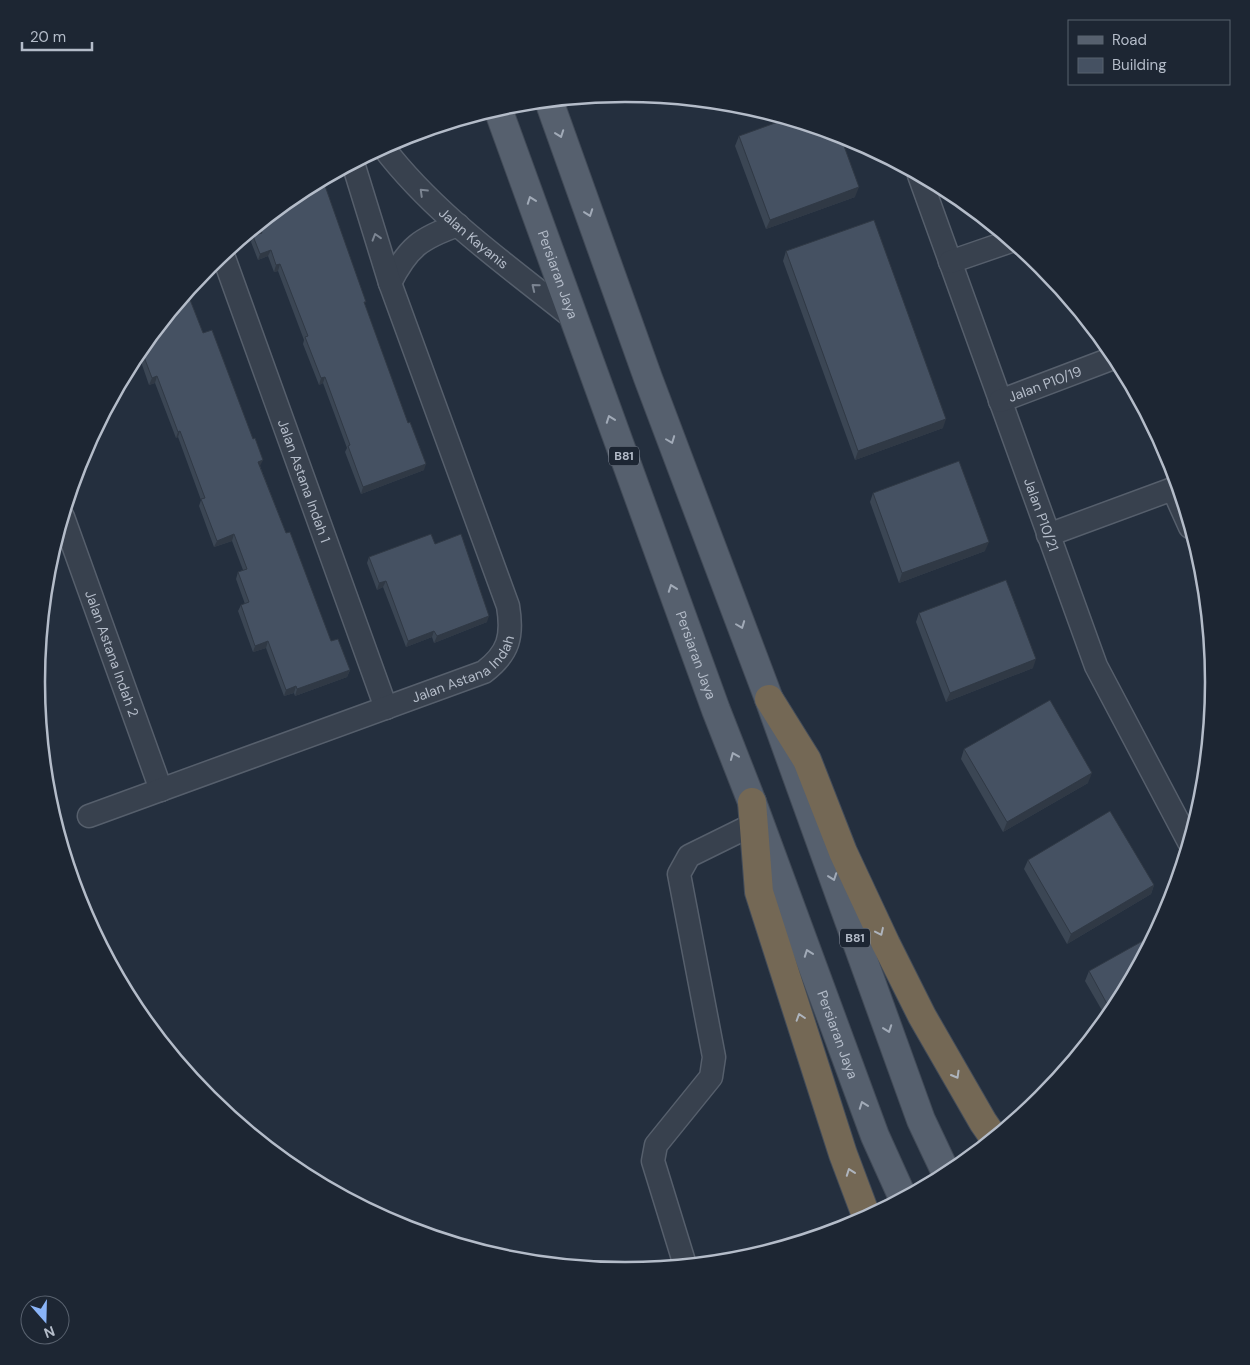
<svg xmlns="http://www.w3.org/2000/svg" width="1250" height="1365" font-family="'DM Sans',sans-serif">
	<rect width="100%" height="100%" fill="#242f3e"/>
	<g fill="none" stroke-linecap="round" stroke-linejoin="round">
		<defs>
			<g id="minor">
				<path id="s1" d="M383,147c52,68 124,118 190,171"/>
				<path id="s2" d="M919,175l177,491 93,176"/>
				<path id="s3" d="M223,255l163,453"/>
				<polyline points="950,262 1011,241"/>
				<path d="M390,283c18,-36 31,-45 68,-58"/>
				<path id="s4" d="M1000,401l116,-44"/>
				<polyline points="1173,489 1190,527"/>
				<path id="s5" d="M63,517l98,273"/>
				<polyline points="1048,535 1178,487"/>
				<path id="s6" d="M89,816l395,-144c25,-19 29,-36 24,-66l-118,-323 -37,-120"/>
				<polyline points="685,1265 653,1161 656,1145 711,1077 714,1057 679,874 689,856 754,824"/>
			</g>
			<g id="major">
				<polyline points="549,101 648,378 769,699 921,1120 947,1175"/>
				<path id="s7" d="M498,109l218,601 36,92 123,334 28,62"/>
			</g>
			<g id="highway">
				<polyline points="769,699 807,760 843,852 886,944 922,1016 983,1122 994,1138"/>
				<polyline points="752,802 759,892 843,1154 867,1218"/>
			</g>
		</defs>
		<use href="#minor" stroke="#565f6c" stroke-width="25"/>
		<use href="#major" stroke="#414a57" stroke-width="30"/>
		<use href="#highway" stroke="#434c59" stroke-width="30"/>
		<use href="#minor" stroke="#38414e" stroke-width="22"/>
		<use href="#major" stroke="#56606e" stroke-width="28"/>
		<use href="#highway" stroke="#746855" stroke-width="28"/>
	</g>
	<g fill="#3b4654">
		<polygon points="739,136 855,197 766,229 735,146"/>
		<polygon points="298,193 365,305 424,470 361,494 345,452 347,448 323,383 319,385 303,344 304,340 278,271 274,272 268,256 258,260 251,242 253,236 258,234 255,228"/>
		<polygon points="786,251 943,428 855,460 783,261"/>
		<polygon points="187,292 203,333 260,466 286,533 331,641 350,670 347,677 295,696 294,693 284,696 266,648 253,652 238,611 241,605 245,604 236,579 238,572 243,570 232,541 214,547 199,506 201,500 178,437 176,438 155,383 149,385 138,353"/>
		<polygon points="873,493 985,551 899,583 870,502"/>
		<polygon points="435,544 487,622 434,643 432,637 406,647 383,587 377,590 367,563 369,557"/>
		<polygon points="919,613 1033,668 946,702 916,622"/>
		<polygon points="964,749 1088,783 1003,832 961,759"/>
		<polygon points="1028,860 1154,885 1151,894 1067,944 1024,869"/>
		<polygon points="1089,971 1114,1010 1107,1019 1085,981"/>
	</g>
	<g fill="#303945">
		<polygon points="859,187 855,197 766,229 770,220"/>
		<polygon points="271,250 268,256 258,260 260,254"/>
		<polygon points="280,264 278,271 274,272 276,265"/>
		<polygon points="157,376 155,383 149,385 152,378"/>
		<polygon points="325,377 323,383 319,385 321,378"/>
		<polygon points="946,419 943,428 855,460 858,451"/>
		<polygon points="180,431 178,437 176,438 178,432"/>
		<polygon points="263,460 260,466 256,468 258,462"/>
		<polygon points="426,464 424,470 361,494 363,487"/>
		<polygon points="234,534 232,541 214,547 217,541"/>
		<polygon points="989,542 985,551 899,583 902,573"/>
		<polygon points="386,581 383,587 377,590 379,583"/>
		<polygon points="489,616 487,622 434,643 437,636"/>
		<polygon points="434,631 432,637 406,647 408,641"/>
		<polygon points="268,641 266,648 253,652 255,646"/>
		<polygon points="1036,659 1033,668 946,702 950,693"/>
		<polygon points="350,670 347,677 295,696 297,689"/>
		<polygon points="296,686 294,693 284,696 286,690"/>
		<polygon points="1092,773 1088,783 1003,832 1007,822"/>
		<polygon points="1154,885 1151,894 1067,944 1071,934"/>
	</g>
	<g fill="#455162" stroke="#303945">
		<polygon points="786,119 840,135 859,187 770,220 739,136"/>
		<polygon points="323,180 366,302 364,302 408,423 410,422 426,464 363,487 348,446 350,445 325,377 321,378 305,337 308,336 280,264 276,265 271,250 260,254 253,236 262,233 259,225 298,193"/>
		<polygon points="874,220 946,419 858,451 786,251"/>
		<polygon points="187,292 203,333 212,330 253,439 255,438 263,460 258,462 286,533 290,532 331,641 338,639 350,670 297,689 296,686 286,690 268,641 255,646 241,605 249,602 238,572 247,569 234,534 217,541 201,499 205,498 180,431 178,432 157,376 152,378 141,349"/>
		<polygon points="959,461 989,542 902,573 873,493"/>
		<polygon points="431,534 435,544 461,534 489,616 437,636 434,631 408,641 386,581 379,583 369,557"/>
		<polygon points="1006,580 1036,659 950,693 919,613"/>
		<polygon points="1050,700 1092,773 1007,822 964,749"/>
		<polygon points="1110,811 1154,885 1071,934 1028,860"/>
		<polygon points="1155,934 1114,1010 1112,1013 1089,971"/>
	</g>
	<defs><path id="oneway-chevron" d="M-2-3.5L2.5 0L-2 3.5" fill="none" stroke-width="1.6" stroke-linecap="round" stroke-linejoin="round" transform="scale(1.25)"/></defs>
	<g stroke="#a1aab7">
		<use href="#oneway-chevron" transform="translate(560 134) rotate(70)"/>
		<use href="#oneway-chevron" transform="translate(531 200) rotate(-110)"/>
		<use href="#oneway-chevron" transform="translate(589 213) rotate(70)"/>
		<use href="#oneway-chevron" transform="translate(610 419) rotate(-110)"/>
		<use href="#oneway-chevron" transform="translate(671 440) rotate(69)"/>
		<use href="#oneway-chevron" transform="translate(672 588) rotate(-110)"/>
		<use href="#oneway-chevron" transform="translate(741 625) rotate(69)"/>
		<use href="#oneway-chevron" transform="translate(734 756) rotate(-112)"/>
		<use href="#oneway-chevron" transform="translate(833 877) rotate(70)"/>
		<use href="#oneway-chevron" transform="translate(808 953) rotate(-110)"/>
		<use href="#oneway-chevron" transform="translate(888 1029) rotate(70)"/>
		<use href="#oneway-chevron" transform="translate(863 1105) rotate(-110)"/>
	</g>
	<g stroke="#7c8592">
		<use href="#oneway-chevron" transform="translate(423 192) rotate(-136)"/>
		<use href="#oneway-chevron" transform="translate(376 237) rotate(-107)"/>
		<use href="#oneway-chevron" transform="translate(535 287) rotate(-141)"/>
	</g>
	<g stroke="#aeb4bd">
		<use href="#oneway-chevron" transform="translate(880 932) rotate(65)"/>
		<use href="#oneway-chevron" transform="translate(800 1017) rotate(-108)"/>
		<use href="#oneway-chevron" transform="translate(956 1075) rotate(60)"/>
		<use href="#oneway-chevron" transform="translate(850 1172) rotate(-110)"/>
	</g>
	<g text-anchor="middle" stroke-width="4.5" stroke-linejoin="round" paint-order="stroke">
		<g fill="#1d2633" stroke="#878f9c" stroke-width="1">
			<rect x="609" y="446.5" width="30" height="19" rx="4"/>
			<rect x="840" y="928.5" width="30" height="19" rx="4"/>
		</g>
		<g font-size="12" font-weight="bold" fill="#b4bcc9">
			<text x="624" y="460">B81</text>
			<text x="855" y="942">B81</text>
		</g>
		<g font-size="14" fill="#b4bcc9" stroke="#1d2633">
			<text dy="5" stroke="none"><textPath href="#s1" startOffset="129">Jalan Kayanis</textPath></text>
			<text dy="5" stroke="none"><textPath href="#s7" startOffset="176">Persiaran Jaya</textPath></text>
			<text dy="5" stroke="none"><textPath href="#s4" startOffset="48">Jalan P10/19</textPath></text>
			<text dy="5" stroke="none"><textPath href="#s3" startOffset="240">Jalan Astana Indah 1</textPath></text>
			<text dy="5" stroke="none"><textPath href="#s2" startOffset="361">Jalan P10/21</textPath></text>
			<text dy="5" stroke="none"><textPath href="#s5" startOffset="145">Jalan Astana Indah 2</textPath></text>
			<text dy="5" stroke="none"><textPath href="#s7" startOffset="581">Persiaran Jaya</textPath></text>
			<text dy="5" stroke="none"><textPath href="#s6" startOffset="405">Jalan Astana Indah</textPath></text>
			<text dy="5" stroke="none"><textPath href="#s7" startOffset="986">Persiaran Jaya</textPath></text>
		</g>
	</g>
	<path d="M0 0H1250V1365H0ZM45 682a580 580 0 1 1 1160 0a580 580 0 1 1-1160 0Z" fill="#1d2633" fill-rule="evenodd"/>
	<path fill="none" stroke="#b4bcc9" stroke-width="2.5" d="M45 682a580 580 0 1 1 1160 0a580 580 0 1 1-1160 0Z"/>
	<rect x="1068" y="20" width="162" height="65" fill="#1d2633" stroke="#59626f"/>
	<rect x="1078" y="36" width="25" height="8" fill="#56606e" stroke="#59626f"/>
	<text x="1112" y="45" font-size="15" fill="#b4bcc9">Road</text>
	<rect x="1078" y="58" width="25" height="15" fill="#455162" stroke="#59626f"/>
	<text x="1112" y="70" font-size="15" fill="#b4bcc9">Building</text>
	<g transform="translate(45 1320) rotate(160)"><circle r="24" fill="#1d2633" stroke="#59626f"/>
	<path d="M0-4L9 19L0 12L-9 19Z" fill="#8ab4f8"/>
	<text y="-8" font-size="14" font-weight="bold" text-anchor="middle" fill="#b4bcc9">N</text>
	</g>
	<path d="M22 42v8h70v-8" fill="none" stroke="#b4bcc9" stroke-width="2.5"/>
	<text x="30" y="42" font-size="15" fill="#b4bcc9" stroke="#1d2633" stroke-width="4" paint-order="stroke">20 m</text>
</svg>
